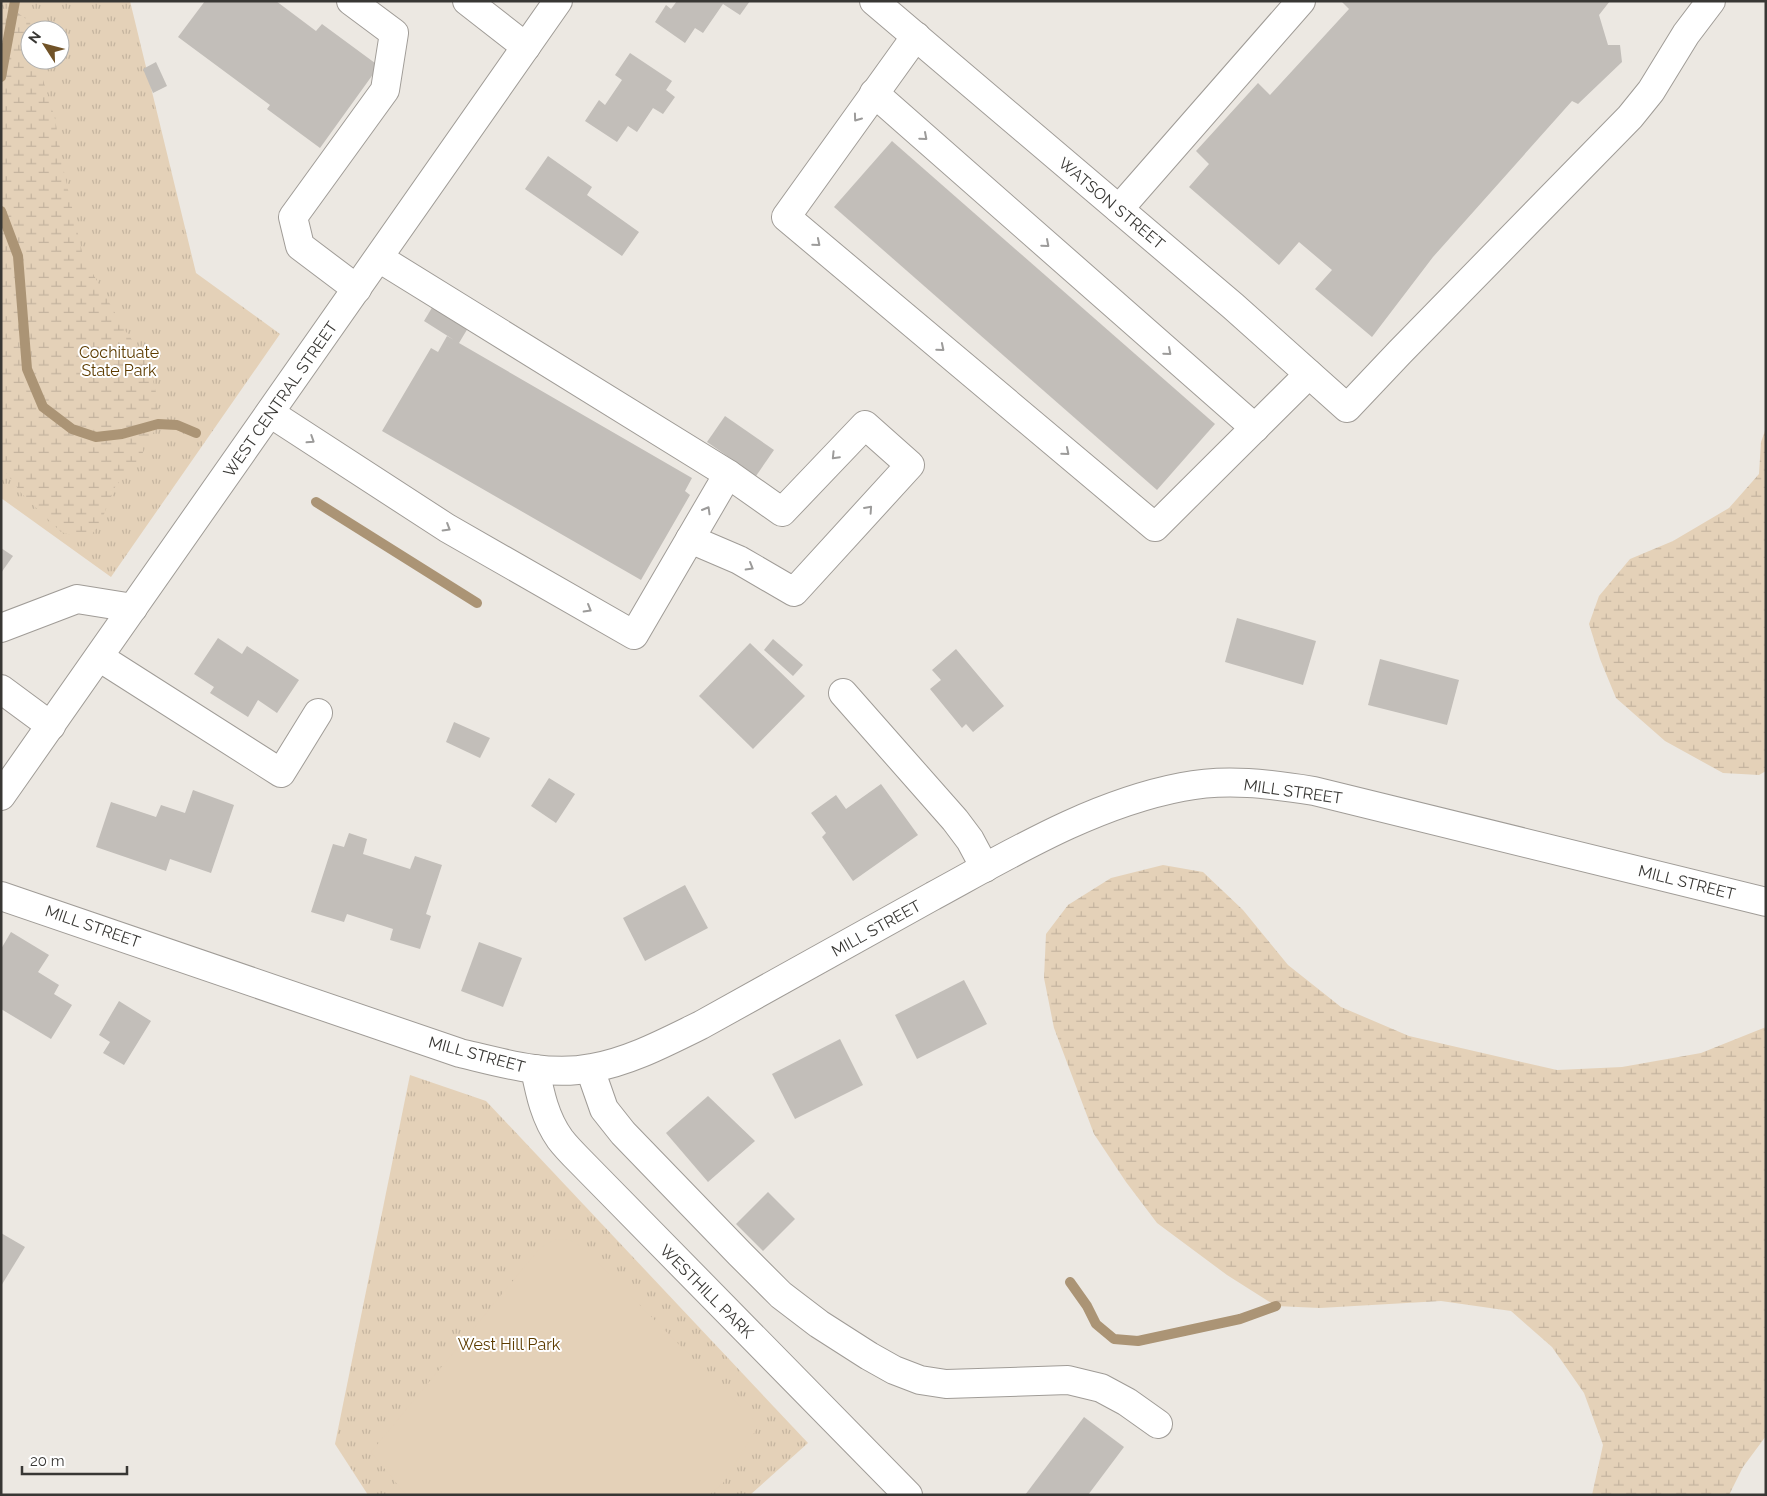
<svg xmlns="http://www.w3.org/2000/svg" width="1767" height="1496" font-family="Raleway,sans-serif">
	<defs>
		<pattern id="grass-tufts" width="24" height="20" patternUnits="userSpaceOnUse" patternTransform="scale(1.25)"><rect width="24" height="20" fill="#e4d1b8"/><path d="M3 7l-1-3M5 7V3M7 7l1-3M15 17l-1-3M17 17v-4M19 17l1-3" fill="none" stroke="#c4b49f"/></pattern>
		<pattern id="wetland-marsh" width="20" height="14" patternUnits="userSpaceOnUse" patternTransform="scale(1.25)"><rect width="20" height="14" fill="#e4d1b8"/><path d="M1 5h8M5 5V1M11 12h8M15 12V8" fill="none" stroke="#c4b49f"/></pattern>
	</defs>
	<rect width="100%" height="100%" fill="#ece8e2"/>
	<g fill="url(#grass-tufts)" fill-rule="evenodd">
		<path d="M1,1h129l66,272 84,61 -169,243 -110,-79zM30,30h30v30h-30z"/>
		<polygon points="410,1075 486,1101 808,1443 750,1495 368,1495 335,1444"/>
	</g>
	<g fill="url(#wetland-marsh)">
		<polygon points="1,10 14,10 30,22 31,30 30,30 30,60 37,60 55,119 64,172 83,256 124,329 148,362 158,400 158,424 140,458 115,487 100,524 87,540 61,532 22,494 1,466"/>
		<polygon points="1766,428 1766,771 1759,775 1723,773 1665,741 1616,698 1600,659 1589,624 1599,596 1630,559 1673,541 1729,508 1759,474 1761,442"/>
		<polygon points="1163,865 1203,872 1243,910 1288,965 1341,1007 1409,1036 1557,1070 1622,1067 1701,1053 1766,1027 1766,1436 1743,1467 1729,1495 1592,1495 1603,1445 1584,1393 1552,1347 1511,1311 1441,1301 1320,1308 1276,1306 1227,1275 1157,1223 1126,1182 1094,1134 1054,1028 1044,978 1046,934 1068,905 1111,878"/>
	</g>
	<polygon fill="#e4d1b8" points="568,1239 582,1247 759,1425 723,1483 709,1495 406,1495 371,1452 540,1248 554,1240"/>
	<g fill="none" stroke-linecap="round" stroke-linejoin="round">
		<g stroke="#ab9475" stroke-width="10">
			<polyline points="1,77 15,1"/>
			<polyline points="1,211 18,256 27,369 43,407 72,429 96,437 122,434 158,424 177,425 196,433"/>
			<polyline points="316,502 477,603"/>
			<polyline points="1070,1282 1087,1306 1096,1324 1114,1339 1138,1341 1240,1319 1276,1306"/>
		</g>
	</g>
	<g fill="#c2beb9">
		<polygon points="205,1 276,1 316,31 322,24 379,66 320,148 267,109 270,105 178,37"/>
		<polygon points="677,1 750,1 740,15 723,4 703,33 695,28 685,43 655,22 666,5 671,9"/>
		<polygon points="1341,1 1610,1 1599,15 1608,45 1620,45 1622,62 1578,104 1572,101 1433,257 1372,337 1315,289 1332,270 1299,242 1279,265 1189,187 1209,164 1196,151 1258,83 1270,95 1349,9"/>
		<polygon points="630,53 672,81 666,90 675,97 663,114 653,108 637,132 628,126 617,142 585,121 599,100 605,105 622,80 615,75"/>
		<polygon points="156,62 167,86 153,93 143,69"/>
		<polygon points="892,141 1215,424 1157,490 834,207"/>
		<polygon points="548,156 592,187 587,195 639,232 622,256 525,189"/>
		<polygon points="433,306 468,328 459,343 692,478 685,491 690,495 641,580 382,431 431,348 438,352 447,336 454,340 424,321"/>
		<polygon points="725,416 774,450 756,476 707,442"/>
		<polygon points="1,548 13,556 1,573"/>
		<polygon points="1237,618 1316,641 1303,685 1225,662"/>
		<polygon points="218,638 242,654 247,646 299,680 277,713 258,700 248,717 210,693 214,687 194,674"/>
		<polygon points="773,639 803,665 793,676 764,650"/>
		<polygon points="750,643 805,696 753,749 699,696"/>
		<polygon points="956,649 1004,706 973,732 966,724 962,728 930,689 941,680 932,670"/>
		<polygon points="1380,659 1459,680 1447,725 1368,705"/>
		<polygon points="454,722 490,738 480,758 446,742"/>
		<polygon points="549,778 575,794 556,823 531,806"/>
		<polygon points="881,784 918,835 853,881 822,837 826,833 811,813 836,795 846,809"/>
		<polygon points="193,790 234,805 211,873 170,859 166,871 96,847 111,802 156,817 161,805 185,813"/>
		<polygon points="349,833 367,839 363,854 410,869 415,856 442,865 426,914 431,916 420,949 390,940 393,929 347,914 344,922 311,912 333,844 344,847"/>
		<polygon points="685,885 708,928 645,961 623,918"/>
		<polygon points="11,932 49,955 38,972 59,985 54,994 72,1005 51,1039 1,1009 1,949"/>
		<polygon points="479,942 522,958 503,1007 461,991"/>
		<polygon points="964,980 987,1024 917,1059 895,1015"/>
		<polygon points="119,1001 151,1021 124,1065 103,1053 110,1042 99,1035"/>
		<polygon points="840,1039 863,1085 795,1119 772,1074"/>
		<polygon points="708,1096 755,1141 708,1182 666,1133"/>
		<polygon points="768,1192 795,1219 763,1251 736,1224"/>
		<polygon points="1,1233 25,1247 1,1286"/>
		<polygon points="1084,1417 1124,1447 1088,1495 1025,1495"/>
	</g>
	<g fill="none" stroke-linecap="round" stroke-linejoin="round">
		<defs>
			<g id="minor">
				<polyline points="351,1 394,33 385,90 293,217 300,246 357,289"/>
				<polyline points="467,1 526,47"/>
				<polyline points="874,1 1233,306 1347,408 1400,352 1630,117 1651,91 1686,34 1711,1"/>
				<polyline points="916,36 786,217 1155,527 1309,374"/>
				<polyline points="874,93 1255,428"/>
				<polyline points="1119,209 1301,1"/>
				<polyline points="270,413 447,528 634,635 728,474 379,258"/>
				<polyline points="690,539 739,560 794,592 910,465 865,425 782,512 728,474"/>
				<polyline points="1,628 77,599 133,608"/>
				<polyline points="99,657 281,773 318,713"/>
				<polyline points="1,689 51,726"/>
				<polyline points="843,693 955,820 970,840 985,868"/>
				<path d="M1,896l459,157c42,10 88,24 132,15 39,-7 74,-26 109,-43 78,-43 155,-86 232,-129 79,-43 160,-92 249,-109 44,-9 88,-3 132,4l452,111"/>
				<path d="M535,1069c5,25 10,49 25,70 6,8 14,16 21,23l327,333"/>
				<polyline points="590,1069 604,1109 623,1133 740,1254 781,1295 819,1324 869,1356 894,1370 920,1380 946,1384 1068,1380 1101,1388 1127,1402 1158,1424"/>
			</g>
			<polyline id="major" points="1,796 558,1"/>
		</defs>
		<use href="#minor" stroke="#a09c97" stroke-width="30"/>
		<use href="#major" stroke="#a09c97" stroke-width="30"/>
		<use href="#minor" stroke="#fff" stroke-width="28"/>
		<use href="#major" stroke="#fff" stroke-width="28"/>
	</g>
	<defs><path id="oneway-chevron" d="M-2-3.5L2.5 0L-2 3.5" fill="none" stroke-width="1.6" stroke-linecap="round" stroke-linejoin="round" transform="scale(1.25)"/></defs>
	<g stroke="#9c9b9a">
		<use href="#oneway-chevron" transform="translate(857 118) rotate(126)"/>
		<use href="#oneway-chevron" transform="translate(924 137) rotate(41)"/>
		<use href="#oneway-chevron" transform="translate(817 243) rotate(40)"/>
		<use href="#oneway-chevron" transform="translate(1046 244) rotate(41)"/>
		<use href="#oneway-chevron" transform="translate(941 348) rotate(40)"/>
		<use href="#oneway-chevron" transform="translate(1168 352) rotate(41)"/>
		<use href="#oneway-chevron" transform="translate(311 440) rotate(33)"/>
		<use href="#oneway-chevron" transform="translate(1066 452) rotate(40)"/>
		<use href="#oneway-chevron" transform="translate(835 456) rotate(134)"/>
		<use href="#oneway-chevron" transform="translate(869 509) rotate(-48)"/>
		<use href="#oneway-chevron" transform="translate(707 510) rotate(-60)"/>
		<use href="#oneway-chevron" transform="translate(447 528) rotate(31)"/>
		<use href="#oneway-chevron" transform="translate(750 567) rotate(30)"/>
		<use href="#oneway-chevron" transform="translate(588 609) rotate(30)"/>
	</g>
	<g text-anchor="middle" stroke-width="4" stroke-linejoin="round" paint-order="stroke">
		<g font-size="16" fill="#383734" stroke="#fff">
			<text transform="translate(1112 203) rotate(40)" y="6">WATSON STREET</text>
			<text transform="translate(280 399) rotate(-55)" y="6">WEST CENTRAL STREET</text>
			<text transform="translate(1293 791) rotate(8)" y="6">MILL STREET</text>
			<text transform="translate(1687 882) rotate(14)" y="6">MILL STREET</text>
			<text transform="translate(93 926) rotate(19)" y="6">MILL STREET</text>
			<text transform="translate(876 928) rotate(-29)" y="6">MILL STREET</text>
			<text transform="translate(477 1054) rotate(15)" y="6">MILL STREET</text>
			<text transform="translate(707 1291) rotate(45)" y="6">WESTHILL PARK</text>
		</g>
		<g font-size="16" fill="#5d3c00" stroke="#fff">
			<text x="119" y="358">Cochituate<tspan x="119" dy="18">State Park</tspan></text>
			<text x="509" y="1350">West Hill Park</text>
		</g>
	</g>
	<rect width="1767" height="1496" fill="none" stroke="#383734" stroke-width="5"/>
	<g transform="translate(45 45) rotate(306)"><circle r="24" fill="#ffffff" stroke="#afafae"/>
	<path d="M0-4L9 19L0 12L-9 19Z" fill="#715328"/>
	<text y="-8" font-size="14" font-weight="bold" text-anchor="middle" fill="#383734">N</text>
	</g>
	<path d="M22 1466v8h105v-8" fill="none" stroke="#383734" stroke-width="2.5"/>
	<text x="30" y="1466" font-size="15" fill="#383734" stroke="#ffffff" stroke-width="4" paint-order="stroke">20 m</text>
</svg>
